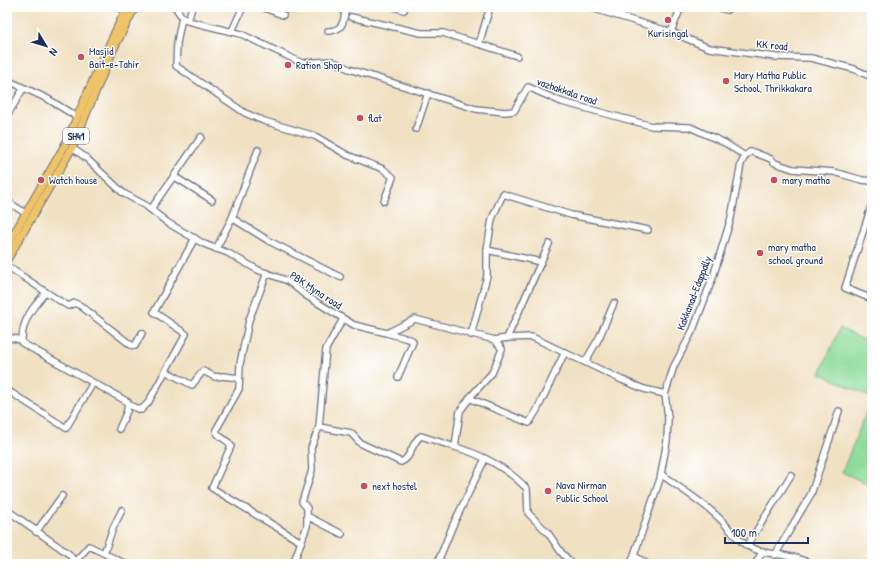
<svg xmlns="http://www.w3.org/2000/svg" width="879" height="571" font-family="'Patrick Hand',sans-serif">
	<rect width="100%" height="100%" fill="#fff"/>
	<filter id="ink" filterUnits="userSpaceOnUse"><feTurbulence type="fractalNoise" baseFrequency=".025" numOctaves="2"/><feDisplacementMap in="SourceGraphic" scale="8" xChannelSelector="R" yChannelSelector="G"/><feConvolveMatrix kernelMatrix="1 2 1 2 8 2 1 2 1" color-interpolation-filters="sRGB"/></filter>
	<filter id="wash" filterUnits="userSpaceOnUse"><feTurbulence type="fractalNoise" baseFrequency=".012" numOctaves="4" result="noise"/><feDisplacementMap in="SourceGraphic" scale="16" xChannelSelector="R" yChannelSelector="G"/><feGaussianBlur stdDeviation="0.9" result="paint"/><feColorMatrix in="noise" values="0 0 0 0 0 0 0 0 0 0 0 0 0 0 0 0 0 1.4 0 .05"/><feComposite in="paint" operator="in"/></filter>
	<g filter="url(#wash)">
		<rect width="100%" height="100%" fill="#f0e1c2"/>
		<polygon fill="#8fdc9a" stroke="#55867c" points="840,328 872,344 872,486 842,472 872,398 820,373"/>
	</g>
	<g filter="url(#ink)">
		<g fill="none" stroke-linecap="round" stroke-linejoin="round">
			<defs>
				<g id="minor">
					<polyline points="175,7 182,17 188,21 241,34 302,63 332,61 349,69 476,109 505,112 514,111 528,87 562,102 652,126 690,127 725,143 745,156"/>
					<polyline points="262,7 283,15"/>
					<polyline points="394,7 404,10"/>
					<polyline points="490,7 479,44 517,56"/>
					<polyline points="588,7 671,32 681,7"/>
					<polyline points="716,7 727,10"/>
					<polyline points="182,17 177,43 176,66 245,113 264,121 315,136 347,155 383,169 393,177 384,201"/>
					<polyline points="351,17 421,33 443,33 479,44"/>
					<polyline points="188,21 192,7"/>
					<polyline points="232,31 243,7"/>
					<path d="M328,31c17,-1 15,-10 18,-24"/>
					<polyline points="671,32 709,48 776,57 811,58 854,69 872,77"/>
					<polyline points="7,80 48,99 77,117"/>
					<polyline points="7,116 23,89"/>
					<polyline points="416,129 428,93"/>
					<polyline points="72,148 85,157 123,193 145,205 168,223 204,244 228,253 258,270 288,281 305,295 354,325 387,333 415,319 495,340 507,338 532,337 622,380 644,389 665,394"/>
					<polyline points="175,177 212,200"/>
					<polyline points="7,201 25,213"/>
					<polyline points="872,204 845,288 872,299"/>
					<polyline points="151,209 201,137"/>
					<polyline points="232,218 269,241 340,277"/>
					<polyline points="216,249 232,218 258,150"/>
					<polyline points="487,250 541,262 507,338"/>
					<polyline points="541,262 549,244"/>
					<polyline points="7,266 46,292"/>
					<path d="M267,273l-18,47 -9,44 -1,25 -23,41c1,8 11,8 15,16l-19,42 89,54"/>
					<polyline points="387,333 412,340 413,342 398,377"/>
					<polyline points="471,335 487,276 487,250 492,219 503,194 571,215 648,230"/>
					<polyline points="7,337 22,340 22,343 128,402 127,411 119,429"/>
					<path d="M22,340c0,-20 11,-33 24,-48l22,14 7,-3 6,3 50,39 4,1 7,-13"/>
					<path d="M495,340l7,9 -10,24 -20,22 -12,16 -5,36c26,7 54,22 72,42l1,24 20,20 13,19 11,12"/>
					<polyline points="585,362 599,338 614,303"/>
					<polyline points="165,371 192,385 203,371 215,377 223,376 239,378"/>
					<polyline points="7,390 66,428 93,383"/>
					<polyline points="469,398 529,423 537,410 565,352"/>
					<polyline points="129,405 141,410 148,403 186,334 154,312 195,238"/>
					<path d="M319,427l32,6 9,10 41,19c11,-4 10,-20 20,-26l34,11"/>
					<path d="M661,474c18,14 41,27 57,43 10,9 16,20 28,28 19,12 45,7 64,19"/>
					<polyline points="7,510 69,554 76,564"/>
					<polyline points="307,516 342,534"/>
					<polyline points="36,532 62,496"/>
					<polyline points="747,546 791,475"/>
					<polyline points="104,553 113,528 122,510"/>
					<polyline points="775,555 811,494 839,411"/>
					<polyline points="635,556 647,564"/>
					<polyline points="73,564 89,546 126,564"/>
					<polyline points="293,564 307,526 307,508 302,502 312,470 311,448 319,427 326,349 343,319"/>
					<polyline points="437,564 453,525 485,459"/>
					<polyline points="631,564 660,479 667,441 668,418 665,394 674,366 693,330 713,277 731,218 741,164 745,156 750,152 753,152 771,159 775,163 793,169 834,172 862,180 872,181"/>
					<polyline points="755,564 763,551"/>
				</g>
				<g id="major">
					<polyline points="7,246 65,145 98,69 127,7"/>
					<polyline points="7,260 72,148 113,50 135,7"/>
				</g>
			</defs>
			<use href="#minor" stroke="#666d81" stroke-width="8"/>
			<use href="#major" stroke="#666d81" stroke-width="9"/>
			<use href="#minor" stroke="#fff" stroke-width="5.5"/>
			<use href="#major" stroke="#efc469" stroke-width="7"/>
		</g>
	</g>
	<g fill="#d1495b" stroke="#fff" stroke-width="1.5">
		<circle cx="668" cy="20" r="4"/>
		<circle cx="81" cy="57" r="4"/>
		<circle cx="288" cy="65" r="4"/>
		<circle cx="726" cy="81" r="4"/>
		<circle cx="360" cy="118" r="4"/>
		<circle cx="41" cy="180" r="4"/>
		<circle cx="774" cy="180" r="4"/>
		<circle cx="760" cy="253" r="4"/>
		<circle cx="364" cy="486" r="4"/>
		<circle cx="548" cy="491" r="4"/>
	</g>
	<g text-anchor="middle" stroke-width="3" stroke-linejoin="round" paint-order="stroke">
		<rect fill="#fff" stroke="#5f6d8e" stroke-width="1" x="63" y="128" width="26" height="16" rx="3"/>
		<g font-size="10" font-weight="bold" fill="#1b2f5e">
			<text x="76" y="140">SH41</text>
		</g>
		<g font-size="11" fill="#1b2f5e" stroke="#fff" text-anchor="start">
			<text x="668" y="37" text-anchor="middle">Kurisingal</text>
			<text x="89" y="55">Masjid<tspan x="89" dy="13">Bait-e-Tahir</tspan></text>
			<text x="296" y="69">Ration Shop</text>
			<text x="734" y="79">Mary Matha Public<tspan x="734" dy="13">School, Thrikkakara</tspan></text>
			<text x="368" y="122">flat</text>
			<text x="49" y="184">Watch house</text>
			<text x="782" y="184">mary matha</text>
			<text x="768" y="251">mary matha<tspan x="768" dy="13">school ground</tspan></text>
			<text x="556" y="489">Nava Nirman<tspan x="556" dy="13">Public School</tspan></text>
			<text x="372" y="490">next hostel</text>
		</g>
		<g font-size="11" fill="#1b2f5e" stroke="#fff">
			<text transform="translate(772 45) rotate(5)" y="4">KK road</text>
			<text transform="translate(567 91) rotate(19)" y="4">vazhakkala road</text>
			<text transform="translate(316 290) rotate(33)" y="4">PBK Myna road</text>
			<text transform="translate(694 293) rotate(-69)" y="4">Kakkanad-Edappally</text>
		</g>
	</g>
	<rect width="879" height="571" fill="none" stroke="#fff" stroke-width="24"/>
	<g transform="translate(46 46) rotate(128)" stroke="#ffffff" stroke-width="3" paint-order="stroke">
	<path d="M0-3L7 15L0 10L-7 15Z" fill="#1b2f5e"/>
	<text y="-6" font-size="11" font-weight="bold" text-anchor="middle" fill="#1b2f5e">N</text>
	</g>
	<path d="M725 537v6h83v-6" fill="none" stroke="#1b2f5e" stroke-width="2"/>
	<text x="731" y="537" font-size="12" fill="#1b2f5e" stroke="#ffffff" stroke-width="3" paint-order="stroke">100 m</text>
</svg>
